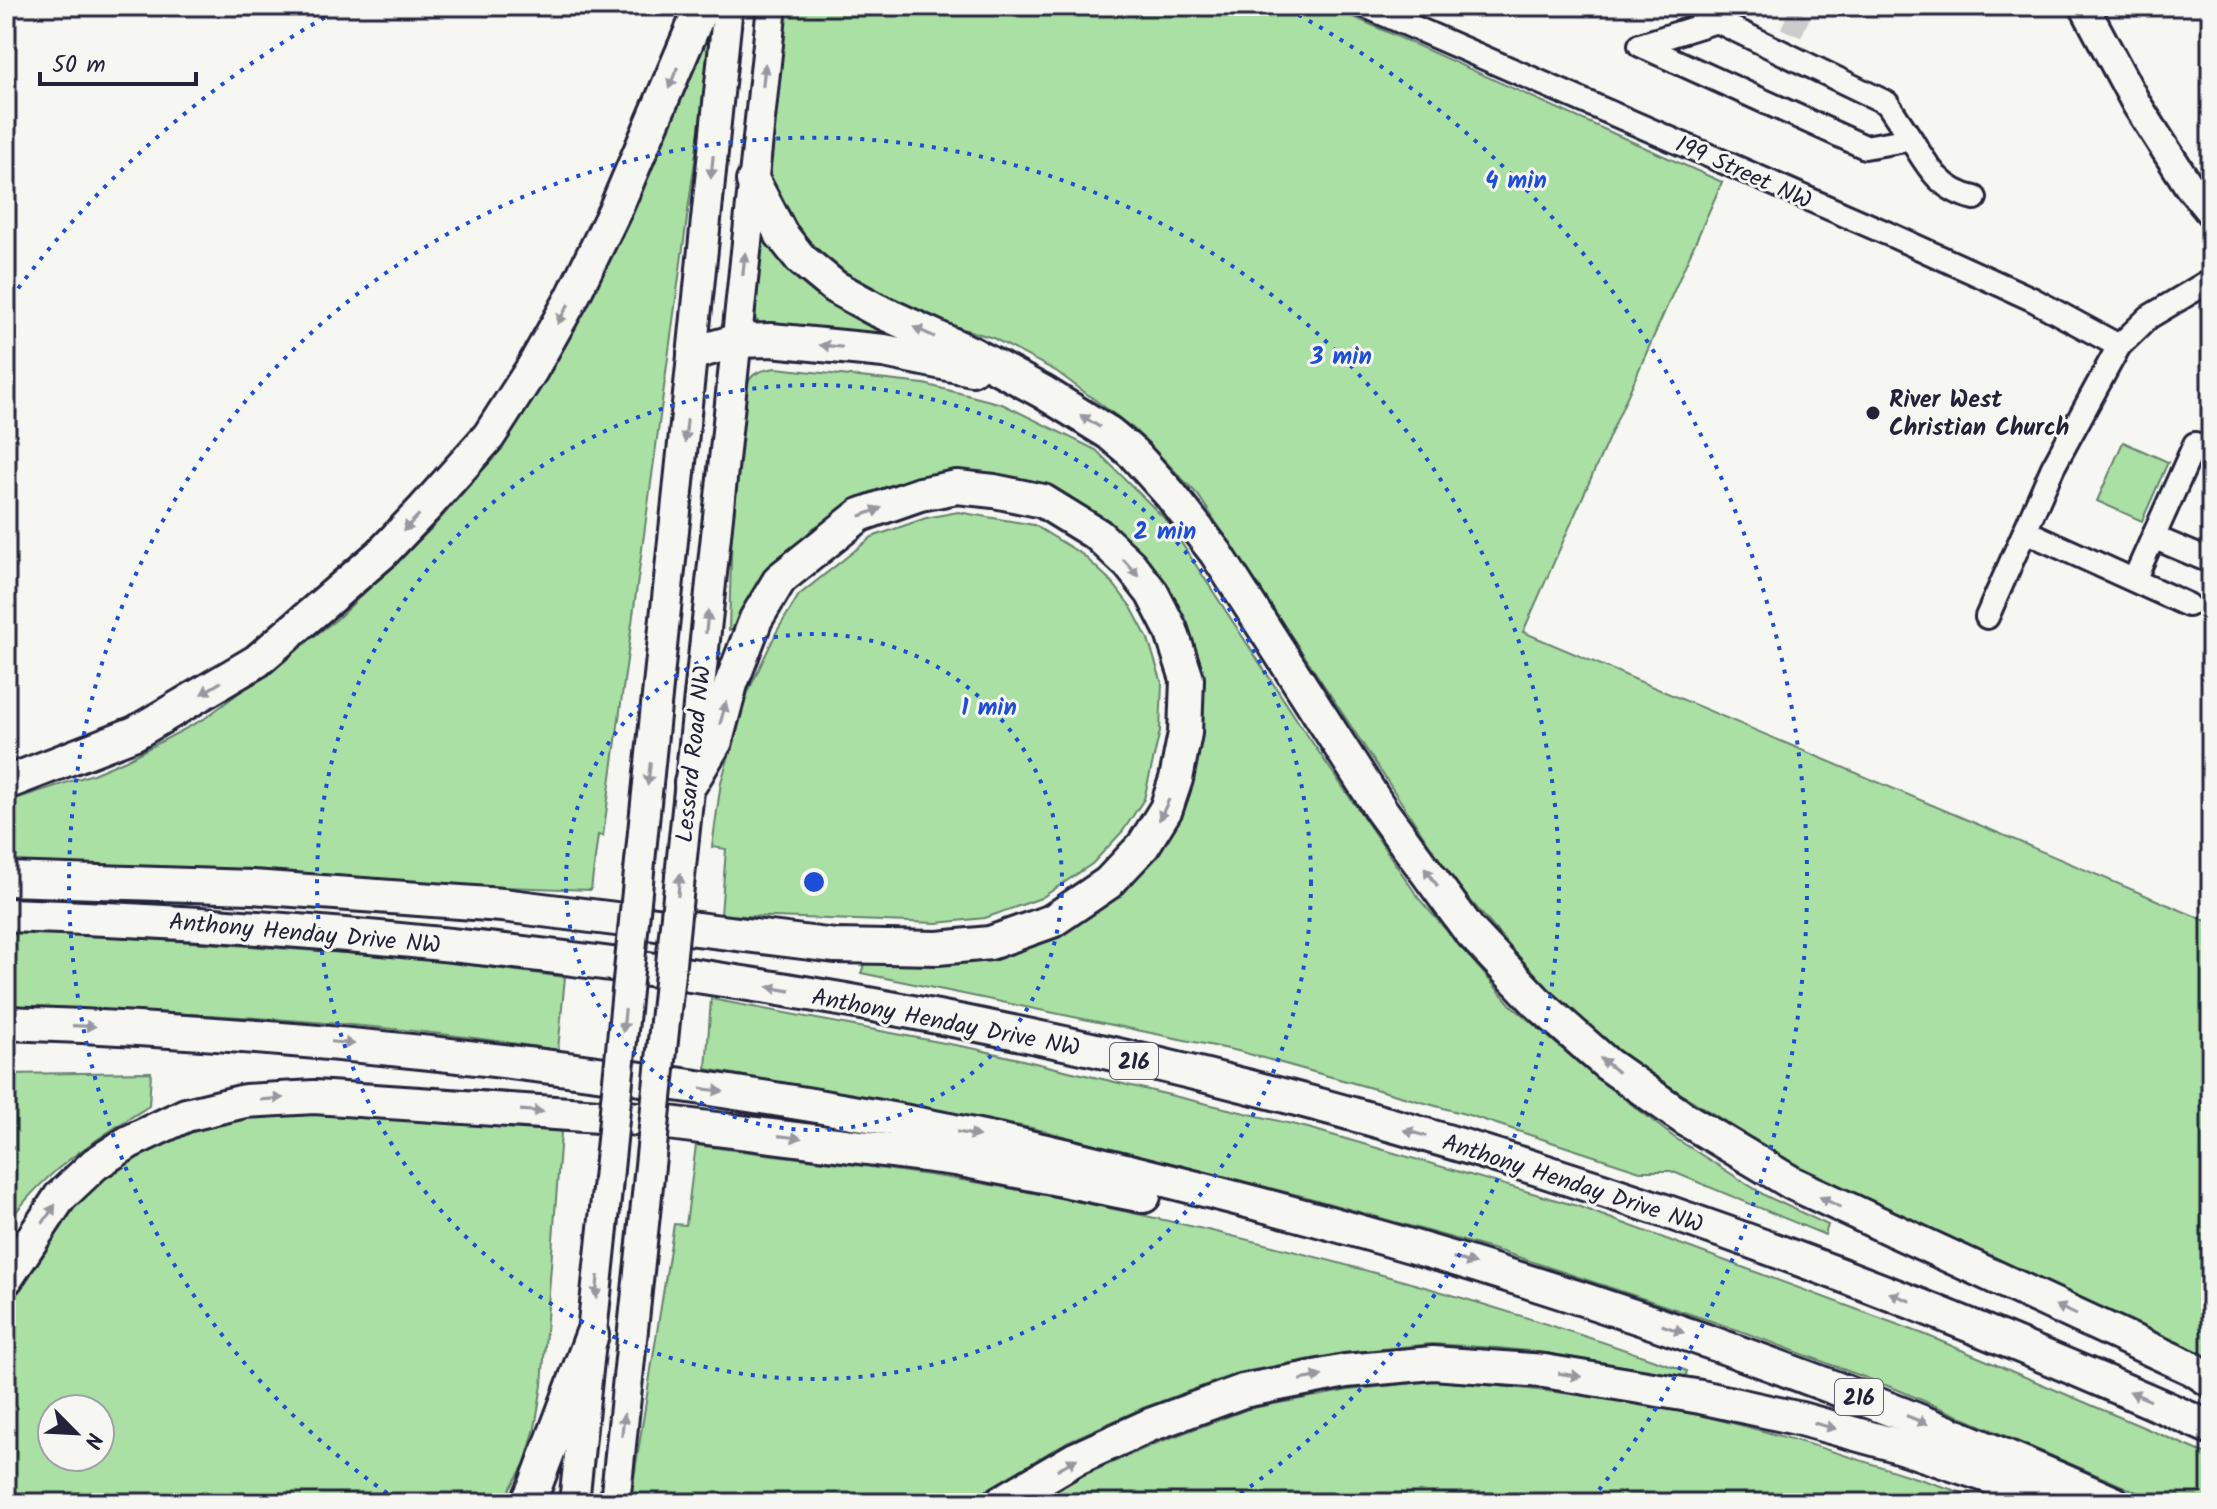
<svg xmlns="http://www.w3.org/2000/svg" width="2217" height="1509" font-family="Kalam,sans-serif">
	<rect width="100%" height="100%" fill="#f6f6f2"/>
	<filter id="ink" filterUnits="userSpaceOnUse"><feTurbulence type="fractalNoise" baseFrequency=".0125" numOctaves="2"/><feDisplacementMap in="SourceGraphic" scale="16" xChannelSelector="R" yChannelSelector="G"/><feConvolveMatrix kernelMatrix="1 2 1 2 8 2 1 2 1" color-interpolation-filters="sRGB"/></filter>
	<g filter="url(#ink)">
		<g fill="#aae0a3" stroke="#66816f" stroke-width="2" fill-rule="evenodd">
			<polygon points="784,6 1329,6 1722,182 1523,632 2211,923 2211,1363 1818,1180 1634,1064 1542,984 1452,879 1198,495 1134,429 1056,371 993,338 884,305 824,272 772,192 768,161"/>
			<polygon points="707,27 713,27 603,836 598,835 591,890 6,869 6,802 93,774 126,760 204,719 337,619 433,527 476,478 544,377 638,196 664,139"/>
			<polygon points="762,233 783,264 806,285 884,328 887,333 886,337 766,327 755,319"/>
			<path d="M776,368l148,16 78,20 94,46 71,71 134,205 119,174 91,105 71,61 93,72 91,58 62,29 -3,10 -154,-64h-31l-168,-55 -234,-65 -377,-78 4,-10 67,2 49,-6 42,-10 52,-23 49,-33 39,-45 30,-71 10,-55 -10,-72 -25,-58 -26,-38 -48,-37 -56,-27 -170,6 -55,32 -49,53 -30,49h-5l3,-107 14,-137c6,-14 15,-16 30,-18z"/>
			<polygon points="2123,442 2168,462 2142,521 2097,501"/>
			<polygon points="958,512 1034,525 1083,555 1112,582 1131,607 1148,639 1162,683 1160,731 1144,799 1123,831 1092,864 1041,898 985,918 937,923 721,915 726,849 712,847 721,782 748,692 777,631 799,595 872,537 926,518"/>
			<path d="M6,932l95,4 306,21 158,20 -7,73c-183,-30 -368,-36 -552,-45z"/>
			<polygon points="711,999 976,1049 1308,1128 1577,1206 1926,1335 2211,1456 2211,1503 2162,1503 1896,1389 1738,1330 1506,1253 1306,1197 1032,1128 706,1069"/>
			<path d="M151,1072l-2,34c-54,34 -107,66 -143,120v-152z"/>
			<path d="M287,1111l275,9 -20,265 -7,43 -10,35 -23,40h-484l-12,-29v-156l16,-39 45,-74 84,-67 53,-13zM52,1409h48v48h-48z"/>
			<path d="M696,1145c100,14 202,23 301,41 234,43 466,106 690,185l-2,6 -138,-24 -49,-5 -66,-4 -89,9 -105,20 -95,35 -76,34 -102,61h-335l44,-279 12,1z"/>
			<path d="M1433,1381c89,6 178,15 265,34 100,22 199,58 297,88h-959l48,-28 73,-32 91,-34 101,-19z"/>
		</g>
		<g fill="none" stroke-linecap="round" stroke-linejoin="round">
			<polyline stroke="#cccccd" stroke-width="22" stroke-dasharray="22 11" stroke-linecap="butt" points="1791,33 1803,6"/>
			<defs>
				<g id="minor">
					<polyline points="1365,6 1891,235 2032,299 2119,346"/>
					<path d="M1911,139l-24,-36 -170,-82 -77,24 225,102 46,-8c16,27 30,52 64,59"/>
					<polyline points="2025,531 2188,605"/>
					<polyline points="2153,537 2205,559 2211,557"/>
					<polyline points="2134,580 2195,444"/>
					<polyline points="1987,617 2053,467 2119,346 2149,317 2211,280"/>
				</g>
				<g id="major">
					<polyline points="2084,6 2137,105 2189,186 2211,213"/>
					<polyline points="643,832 728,6"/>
					<polyline points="684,838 772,6"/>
					<polyline points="574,1503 605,1209"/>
					<polyline points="615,1503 645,1214"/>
				</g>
				<g id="highway">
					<polyline points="753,181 781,234 801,259 835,287 875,309 971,353 1043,392 1109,433 1134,454 1170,494 1216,553 1381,810 1469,930 1537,1002 1607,1064 1685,1119 1792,1183 2193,1369 2211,1381"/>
					<polyline points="694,353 736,341 771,340 884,351 972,369"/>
					<polyline points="6,783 135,733 257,661 381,554 424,509 489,436 532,369 572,298 616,208 702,6"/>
					<polyline points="6,879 252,887 502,905 835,946 938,948 990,943 1052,921 1108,883 1143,846 1166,809 1176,779 1185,733 1187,679 1171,630 1152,593 1130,565 1098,535 1043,501 994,491 957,487 920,494 860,515 780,579 756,619 731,684 716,741 691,783"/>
					<path d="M6,915c519,16 1037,97 1532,254 230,73 453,161 673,259"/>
					<path d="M6,1023c292,10 581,42 869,93 115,20 228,48 341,77 308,78 608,181 898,310"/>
					<polyline points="6,1279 60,1197 95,1164 129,1142 186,1115 245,1101 314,1097 629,1118 956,1159 1144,1196"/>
					<polyline points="527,1503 536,1484 592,1335"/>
					<polyline points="1000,1503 1075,1459 1150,1425 1243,1391 1346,1371 1433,1363 1544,1371 1701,1397 1801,1419 1892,1444 2045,1495"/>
				</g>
			</defs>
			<use href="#minor" stroke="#22223b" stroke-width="28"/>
			<use href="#major" stroke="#22223b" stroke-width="34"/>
			<use href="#highway" stroke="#22223b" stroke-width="38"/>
			<use href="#minor" stroke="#f6f6f2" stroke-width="22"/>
			<use href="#major" stroke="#f6f6f2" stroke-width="28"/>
			<use href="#highway" stroke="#f6f6f2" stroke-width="32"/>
			<defs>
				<g id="major-bridge">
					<polyline points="605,1209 643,832"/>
					<polyline points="645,1214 684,838"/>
				</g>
			</defs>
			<use href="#major-bridge" stroke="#22223b" stroke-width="34" stroke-linecap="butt"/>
			<use href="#major-bridge" stroke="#f6f6f2" stroke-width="28"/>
		</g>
		<defs><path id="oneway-solid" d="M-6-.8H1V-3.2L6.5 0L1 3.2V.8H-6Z" transform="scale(2)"/></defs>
		<g fill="#9797a0">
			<use href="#oneway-solid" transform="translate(764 75) rotate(-84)"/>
			<use href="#oneway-solid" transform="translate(673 78) rotate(112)"/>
			<use href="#oneway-solid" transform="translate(712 167) rotate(96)"/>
			<use href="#oneway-solid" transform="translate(744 264) rotate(-84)"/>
			<use href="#oneway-solid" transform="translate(563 314) rotate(120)"/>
			<use href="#oneway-solid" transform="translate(924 332) rotate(-155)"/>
			<use href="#oneway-solid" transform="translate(831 346) rotate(-174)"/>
			<use href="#oneway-solid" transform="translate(1090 421) rotate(-148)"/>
			<use href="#oneway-solid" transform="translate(686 431) rotate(96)"/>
			<use href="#oneway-solid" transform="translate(871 512) rotate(-21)"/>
			<use href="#oneway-solid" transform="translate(411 523) rotate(134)"/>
			<use href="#oneway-solid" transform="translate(1131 568) rotate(48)"/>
			<use href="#oneway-solid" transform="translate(707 622) rotate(-84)"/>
			<use href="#oneway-solid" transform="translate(211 688) rotate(149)"/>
			<use href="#oneway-solid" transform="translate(723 713) rotate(-75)"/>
			<use href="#oneway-solid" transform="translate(649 774) rotate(97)"/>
			<use href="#oneway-solid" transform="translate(1164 810) rotate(115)"/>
			<use href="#oneway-solid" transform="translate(1431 877) rotate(-126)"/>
			<use href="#oneway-solid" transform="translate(679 885) rotate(-84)"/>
			<use href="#oneway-solid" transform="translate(779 989) rotate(-170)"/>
			<use href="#oneway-solid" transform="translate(624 1021) rotate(96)"/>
			<use href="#oneway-solid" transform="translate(84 1026) rotate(2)"/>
			<use href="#oneway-solid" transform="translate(343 1043) rotate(6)"/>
			<use href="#oneway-solid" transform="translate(1609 1065) rotate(-142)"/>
			<use href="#oneway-solid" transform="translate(712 1090) rotate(8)"/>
			<use href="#oneway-solid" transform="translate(272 1099) rotate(-4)"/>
			<use href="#oneway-solid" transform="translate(532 1111) rotate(4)"/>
			<use href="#oneway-solid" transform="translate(1415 1133) rotate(-164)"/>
			<use href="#oneway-solid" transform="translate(968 1134) rotate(11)"/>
			<use href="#oneway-solid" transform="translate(790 1137) rotate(7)"/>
			<use href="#oneway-solid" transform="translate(1830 1202) rotate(-154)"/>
			<use href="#oneway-solid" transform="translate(49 1214) rotate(-56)"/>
			<use href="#oneway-solid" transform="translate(1464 1261) rotate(17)"/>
			<use href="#oneway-solid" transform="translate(597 1287) rotate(96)"/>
			<use href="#oneway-solid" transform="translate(1900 1297) rotate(-158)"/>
			<use href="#oneway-solid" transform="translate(2066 1310) rotate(-156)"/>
			<use href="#oneway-solid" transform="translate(1673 1329) rotate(19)"/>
			<use href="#oneway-solid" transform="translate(1570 1375) rotate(9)"/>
			<use href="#oneway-solid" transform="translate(1311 1378) rotate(-11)"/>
			<use href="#oneway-solid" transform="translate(2140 1396) rotate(-156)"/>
			<use href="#oneway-solid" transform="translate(1917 1420) rotate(22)"/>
			<use href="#oneway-solid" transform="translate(623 1425) rotate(-84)"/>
			<use href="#oneway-solid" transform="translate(1825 1426) rotate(15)"/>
			<use href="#oneway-solid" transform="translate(1067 1464) rotate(-29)"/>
		</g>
	</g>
	<g fill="none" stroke="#1d4ed8" stroke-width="4" stroke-dasharray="4 8">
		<circle cx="814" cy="882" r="248"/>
		<circle cx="814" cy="882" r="497"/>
		<path d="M397 1500A745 745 0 1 1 1231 1500"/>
		<path d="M11 298A993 993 0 0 1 340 9M1288 9A993 993 0 0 1 1591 1500"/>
	</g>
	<circle fill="#22223b" stroke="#f6f6f2" stroke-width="3" cx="1873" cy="413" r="8"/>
	<g text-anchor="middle" stroke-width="6" stroke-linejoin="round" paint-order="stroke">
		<g fill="#f6f6f2" stroke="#626272" stroke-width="2">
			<rect x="1110" y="1043" width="48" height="36" rx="6"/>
			<rect x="1835" y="1379" width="48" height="36" rx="6"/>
		</g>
		<g font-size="22" font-weight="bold" fill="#22223b">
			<text x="1134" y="1069">216</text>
			<text x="1859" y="1405">216</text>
		</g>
		<g font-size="24" fill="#22223b" stroke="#f6f6f2">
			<text transform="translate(1744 172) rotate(24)" y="8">199 Street NW</text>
			<text transform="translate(693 754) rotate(-84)" y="8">Lessard Road NW</text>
			<text transform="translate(305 933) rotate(5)" y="8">Anthony Henday Drive NW</text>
			<text transform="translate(946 1022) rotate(11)" y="8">Anthony Henday Drive NW</text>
			<text transform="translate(1573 1183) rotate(18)" y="8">Anthony Henday Drive NW</text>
		</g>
		<g font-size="24" font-weight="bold" fill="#22223b" stroke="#f6f6f2" text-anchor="start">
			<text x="1889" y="407">River West<tspan x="1889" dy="28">Christian Church</tspan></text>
		</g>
	</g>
	<circle cx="814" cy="882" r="12" fill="#1d4ed8" stroke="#f6f6f2" stroke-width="4"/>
	<g font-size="24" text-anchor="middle" font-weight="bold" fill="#1d4ed8" stroke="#f6f6f2" stroke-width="6" stroke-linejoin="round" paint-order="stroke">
		<text x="1516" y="188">4 min</text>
		<text x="1341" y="364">3 min</text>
		<text x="1165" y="539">2 min</text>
		<text x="989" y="715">1 min</text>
	</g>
	<rect width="2217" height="1509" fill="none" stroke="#f6f6f2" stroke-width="32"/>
	<rect x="16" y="16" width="2185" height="1477" fill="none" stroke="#22223b" stroke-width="3" filter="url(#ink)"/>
	<g transform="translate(76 1433) rotate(114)"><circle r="38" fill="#f6f6f2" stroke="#a1a1a9" stroke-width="2"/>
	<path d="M0-6L14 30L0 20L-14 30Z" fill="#22223b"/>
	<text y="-12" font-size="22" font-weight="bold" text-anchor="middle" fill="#22223b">N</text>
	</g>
	<path d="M40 72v12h156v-12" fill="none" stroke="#22223b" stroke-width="4"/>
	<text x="52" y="72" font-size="24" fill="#22223b" stroke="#f6f6f2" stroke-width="6" paint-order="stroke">50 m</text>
</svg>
